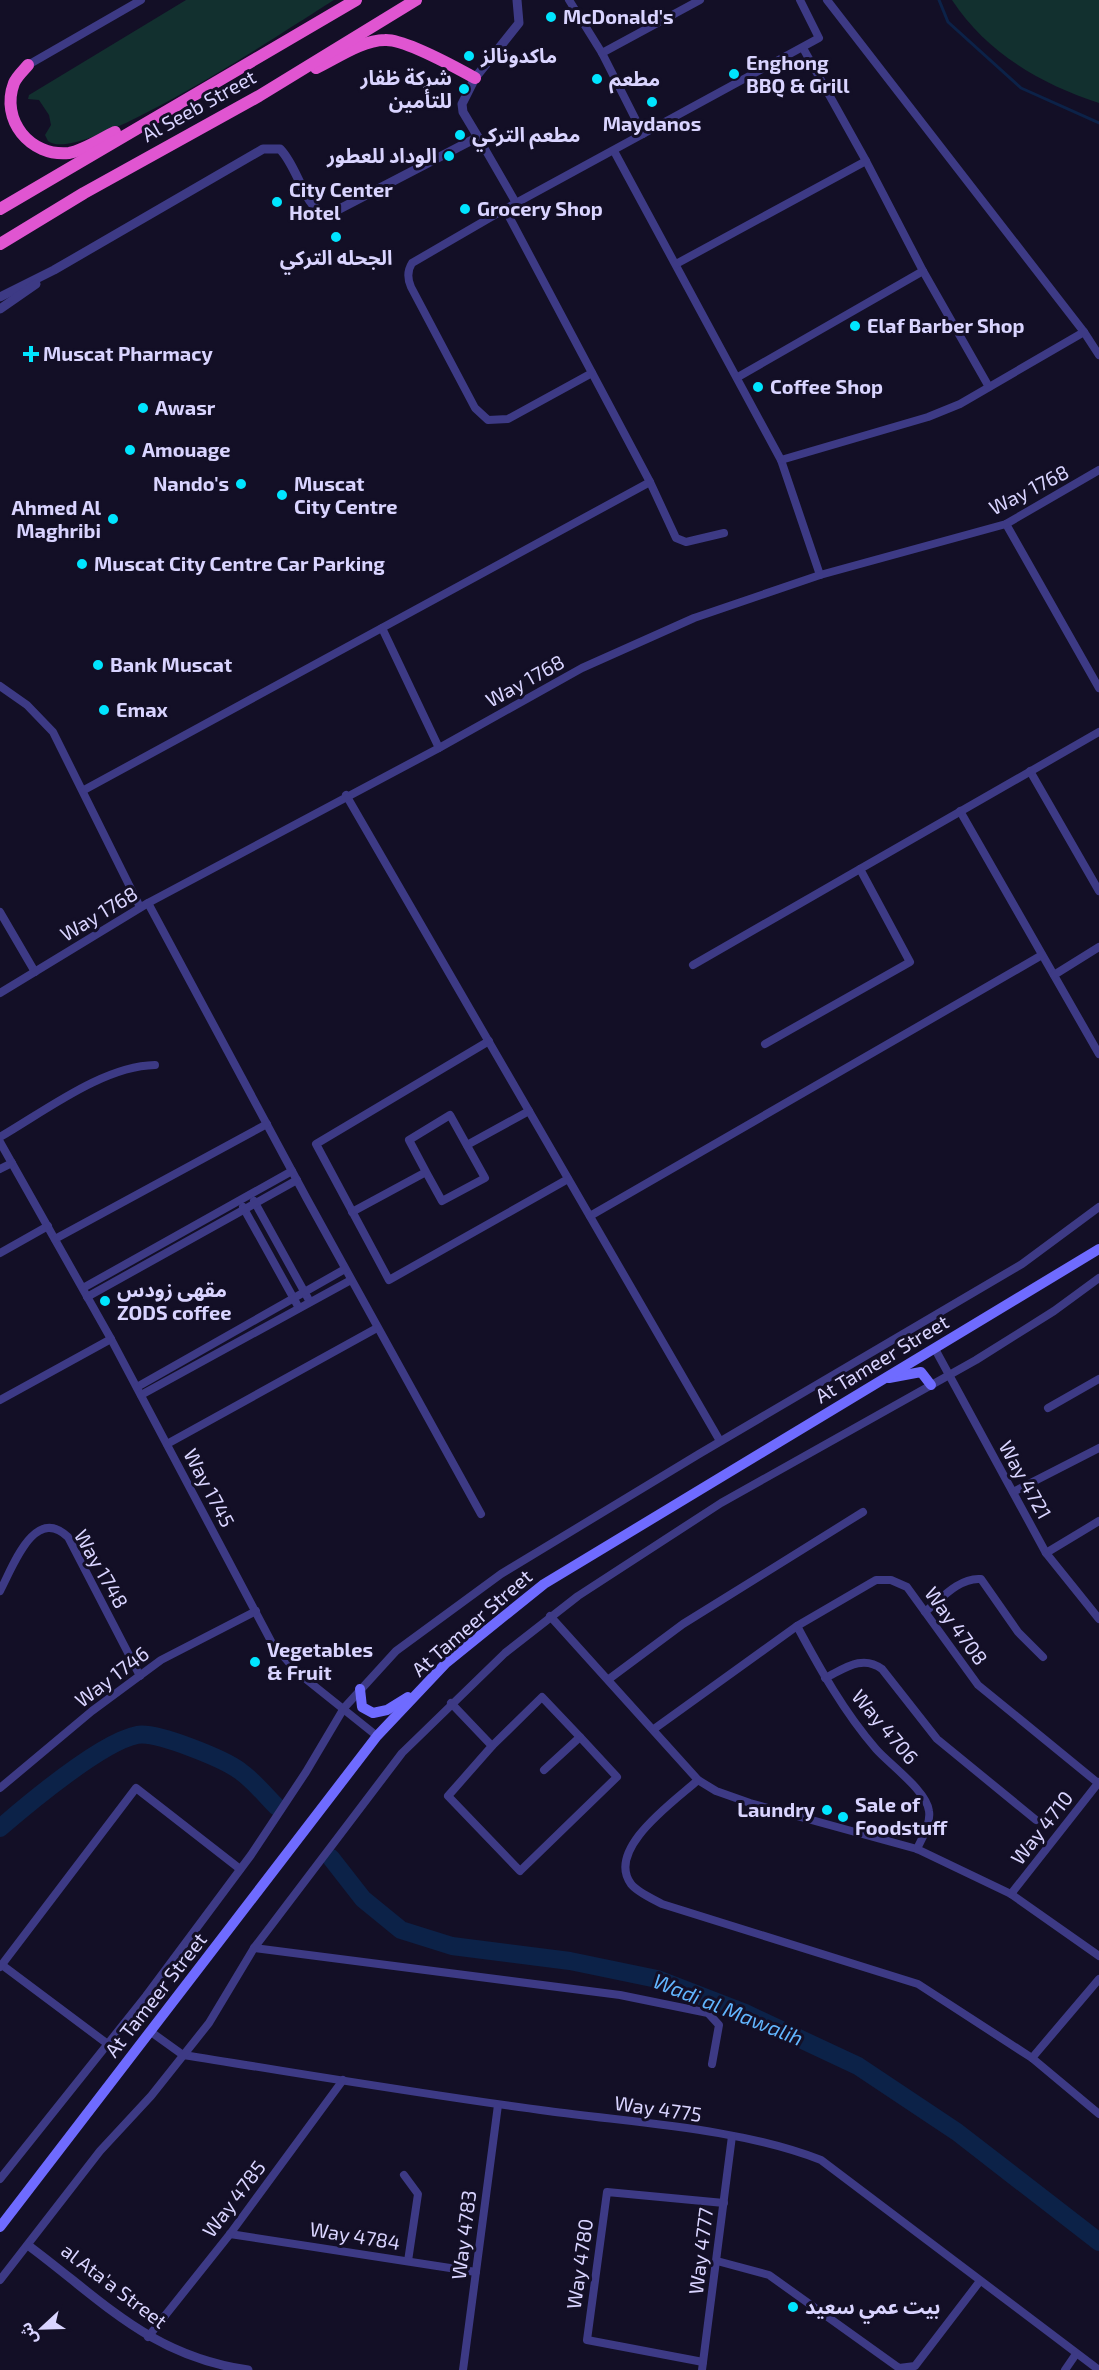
<svg xmlns="http://www.w3.org/2000/svg" width="1099" height="2370" font-family="'Exo 2','Noto Sans Arabic',sans-serif">
	<rect width="100%" height="100%" fill="#130f26"/>
	<g fill="#12302f">
		<path d="M186,0h148c-39,24 -253,168 -286,141l-3,-6 6,-10 -2,-10 -10,-15 -11,-1 1,-4z"/>
		<path d="M952,0h147v103c-59,-19 -113,-51 -147,-103z"/>
	</g>
	<g fill="none" stroke-linecap="round" stroke-linejoin="round">
		<polyline stroke="#0c2248" stroke-width="3" points="939,0 948,22 1021,88 1099,123"/>
		<g stroke="#0c2248" stroke-width="18">
			<path d="M0,1828c29,-25 102,-86 137,-93 19,-4 87,24 103,36 14,10 25,24 37,36"/>
			<polyline points="331,1858 363,1899 401,1930 452,1946 570,1961 657,1979 745,2013 858,2066 957,2132 1099,2242"/>
		</g>
		<g stroke="#3d3a85" stroke-width="8">
			<polyline points="569,0 602,53 643,134"/>
			<polyline points="827,0 1084,332 1099,355"/>
			<polyline points="803,48 866,161 923,271 989,387"/>
			<polyline points="602,53 700,0"/>
			<polyline points="28,65 141,0"/>
			<polyline points="478,137 516,203"/>
			<polyline points="614,151 781,460 820,575"/>
			<polyline points="676,264 866,161"/>
			<path d="M592,373l-84,46 -20,1 -13,-12 -64,-121c-4,-9 -4,-16 1,-24l93,-54 314,-171 -19,-38"/>
			<polyline points="738,377 923,271"/>
			<polyline points="781,460 928,417 960,404 1084,332"/>
			<polyline points="650,482 676,538 686,542 724,533"/>
			<polyline points="1006,524 1099,688"/>
			<polyline points="382,628 439,748"/>
			<polyline points="0,686 27,705 53,732 140,907"/>
			<polyline points="1030,771 1099,891"/>
			<polyline points="84,790 650,482 505,209"/>
			<polyline points="346,795 720,1441"/>
			<polyline points="960,811 1099,1054"/>
			<polyline points="148,903 307,1199 481,1514"/>
			<polyline points="0,912 35,972"/>
			<polyline points="693,965 860,869"/>
			<polyline points="1054,975 1099,947"/>
			<polyline points="0,993 148,903 439,748 582,668 694,618 820,575 1006,524 1099,470"/>
			<polyline points="489,1041 316,1144 389,1280 568,1179"/>
			<polyline points="765,1044 910,962 860,869 1099,732"/>
			<path d="M0,1137c45,-26 103,-71 155,-72"/>
			<polyline points="0,1142 111,1339 272,1643 297,1672 377,1736"/>
			<polyline points="467,1145 529,1111"/>
			<polyline points="0,1169 12,1163"/>
			<polyline points="254,1201 310,1302"/>
			<polyline points="243,1207 299,1308"/>
			<polyline points="352,1212 426,1172 409,1140 450,1115 485,1178 442,1201 426,1172"/>
			<polyline points="590,1216 1042,955"/>
			<polyline points="55,1239 267,1124"/>
			<polyline points="0,1253 48,1226"/>
			<polyline points="83,1288 292,1171"/>
			<polyline points="87,1297 297,1180"/>
			<polyline points="935,1349 1046,1553 1099,1619"/>
			<polyline points="137,1387 345,1269"/>
			<polyline points="141,1395 351,1280"/>
			<polyline points="0,1400 111,1339"/>
			<polyline points="1048,1408 1099,1379"/>
			<polyline points="167,1444 377,1328"/>
			<polyline points="1013,1492 1099,1448"/>
			<polyline points="1046,1553 1099,1521"/>
			<path d="M0,1591c13,-24 34,-86 68,-54l72,139"/>
			<path d="M925,1612c15,-12 34,-35 56,-33l37,53 25,25"/>
			<polyline points="550,1616 698,1780 716,1791 750,1803 917,1849 1011,1894 1099,1956"/>
			<path d="M797,1626c23,43 47,86 79,123 13,15 51,42 53,62 2,13 -7,27 -12,38"/>
			<path d="M825,1678c19,-9 37,-24 57,-9l55,70 99,81"/>
			<polyline points="609,1679 683,1624 863,1512"/>
			<polyline points="451,1703 492,1746 448,1796 520,1871 617,1777 580,1737 544,1770"/>
			<polyline points="654,1729 797,1626 876,1580 891,1580 907,1587 978,1685 1098,1783"/>
			<polyline points="492,1746 542,1697 580,1737"/>
			<path d="M698,1780c-22,20 -93,69 -67,104 6,8 22,15 31,20l256,80 114,74 67,56"/>
			<polyline points="0,1788 92,1711 161,1660 256,1611"/>
			<polyline points="1011,1894 1099,1782"/>
			<polyline points="254,1948 620,1995 708,2013 719,2025 712,2064"/>
			<polyline points="2,1965 109,2045"/>
			<polyline points="0,1967 136,1788 240,1869"/>
			<path d="M151,2032l32,23c121,19 243,40 365,56 88,12 191,17 273,49l278,210"/>
			<polyline points="1032,2058 1099,1979"/>
			<polyline points="404,2175 418,2194 408,2261"/>
			<polyline points="0,2179 146,1996 251,1855 306,1772 344,1708 396,1651 501,1574 699,1454 1022,1264 1099,1207"/>
			<polyline points="230,2234 476,2272"/>
			<polyline points="717,2261 769,2275 899,2368 915,2366 980,2281"/>
			<polyline points="0,2280 100,2151 151,2096 209,2023 254,1948 402,1753 505,1653 578,1596 721,1503 976,1360 1054,1311 1099,1278"/>
			<polyline points="148,2337 230,2234 343,2080"/>
			<polyline points="703,2362 587,2340 607,2192 724,2203"/>
			<polyline points="463,2370 498,2105"/>
			<polyline points="702,2370 732,2136"/>
			<polyline points="1065,2370 1076,2354"/>
		</g>
		<g stroke="#3d3a85" stroke-width="9">
			<path d="M0,297l54,-27 209,-121h17c18,18 23,56 46,67l152,-79 -15,-25 -1,-8 13,-26 44,-55 -2,-23"/>
			<polyline points="0,309 36,284"/>
			<path d="M29,2246c75,56 122,110 219,124"/>
		</g>
		<g stroke="#6f6bff" stroke-width="10">
			<polyline points="889,1378 921,1372 931,1385"/>
			<polyline points="360,1689 362,1707 373,1713 387,1710 408,1697"/>
			<polyline points="0,2227 377,1736 446,1663 544,1584 1099,1249"/>
		</g>
		<g stroke="#e055d1" stroke-width="12">
			<path d="M28,65c-4,5 -11,11 -14,18 -14,37 16,74 55,70 14,-2 33,-15 46,-21"/>
			<path d="M316,68c21,-10 46,-28 69,-28 20,-1 72,28 90,38"/>
			<polyline points="0,209 356,0"/>
			<polyline points="0,244 84,193 259,96 416,0"/>
		</g>
	</g>
	<g fill="#00e5ff" stroke="#130f26" stroke-width="2">
		<circle cx="551" cy="17" r="6"/>
		<circle cx="469" cy="56" r="6"/>
		<circle cx="734" cy="74" r="6"/>
		<circle cx="597" cy="79" r="6"/>
		<circle cx="464" cy="89" r="6"/>
		<circle cx="652" cy="102" r="6"/>
		<circle cx="460" cy="135" r="6"/>
		<circle cx="449" cy="156" r="6"/>
		<circle cx="277" cy="202" r="6"/>
		<circle cx="465" cy="209" r="6"/>
		<circle cx="336" cy="237" r="6"/>
		<circle cx="855" cy="326" r="6"/>
		<path d="M28 345h6v6h6v6h-6v6h-6v-6h-6v-6h6z"/>
		<circle cx="758" cy="387" r="6"/>
		<circle cx="143" cy="408" r="6"/>
		<circle cx="130" cy="450" r="6"/>
		<circle cx="241" cy="484" r="6"/>
		<circle cx="282" cy="495" r="6"/>
		<circle cx="113" cy="519" r="6"/>
		<circle cx="82" cy="564" r="6"/>
		<circle cx="98" cy="665" r="6"/>
		<circle cx="104" cy="710" r="6"/>
		<circle cx="105" cy="1301" r="6"/>
		<circle cx="255" cy="1662" r="6"/>
		<circle cx="827" cy="1810" r="6"/>
		<circle cx="843" cy="1817" r="6"/>
		<circle cx="793" cy="2307" r="6"/>
	</g>
	<g text-anchor="middle" stroke-width="6" stroke-linejoin="round" paint-order="stroke">
		<g font-size="20" font-weight="bold" fill="#d9d4ff" stroke="#130f26" text-anchor="start">
			<text x="563" y="24">McDonald's</text>
			<text x="481" y="63">ماكدونالز</text>
			<text x="746" y="70">Enghong<tspan x="746" dy="23">BBQ &amp; Grill</tspan></text>
			<text x="452" y="85" text-anchor="end">شركة ظفار<tspan x="452" dy="23">للتأمين</tspan></text>
			<text x="609" y="86">مطعم</text>
			<text x="652" y="131" text-anchor="middle">Maydanos</text>
			<text x="472" y="142">مطعم التركي</text>
			<text x="437" y="163" text-anchor="end">الوداد للعطور</text>
			<text x="289" y="197">City Center<tspan x="289" dy="23">Hotel</tspan></text>
			<text x="477" y="216">Grocery Shop</text>
			<text x="336" y="265" text-anchor="middle">الجحله التركي</text>
			<text x="867" y="333">Elaf Barber Shop</text>
			<text x="43" y="361">Muscat Pharmacy</text>
			<text x="770" y="394">Coffee Shop</text>
			<text x="155" y="415">Awasr</text>
			<text x="142" y="457">Amouage</text>
			<text x="229" y="491" text-anchor="end">Nando's</text>
			<text x="294" y="491">Muscat<tspan x="294" dy="23">City Centre</tspan></text>
			<text x="101" y="515" text-anchor="end">Ahmed Al<tspan x="101" dy="23">Maghribi</tspan></text>
			<text x="94" y="571">Muscat City Centre Car Parking</text>
			<text x="110" y="672">Bank Muscat</text>
			<text x="116" y="717">Emax</text>
			<text x="117" y="1297">مقهى زودس<tspan x="117" dy="23">ZODS coffee</tspan></text>
			<text x="267" y="1657">Vegetables<tspan x="267" dy="23">&amp; Fruit</tspan></text>
			<text x="855" y="1812">Sale of<tspan x="855" dy="23">Foodstuff</tspan></text>
			<text x="815" y="1817" text-anchor="end">Laundry</text>
			<text x="805" y="2314">بيت عمي سعيد</text>
		</g>
		<g font-size="20" fill="#d9d4ff" stroke="#130f26">
			<text transform="translate(199 106) rotate(-29)" y="7">Al Seeb Street</text>
			<text transform="translate(1029 490) rotate(-27)" y="7">Way 1768</text>
			<text transform="translate(525 681) rotate(-29)" y="7">Way 1768</text>
			<text transform="translate(99 914) rotate(-31)" y="7">Way 1768</text>
			<text transform="translate(882 1359) rotate(-31)" y="7">At Tameer Street</text>
			<text transform="translate(1025 1480) rotate(61)" y="7">Way 4721</text>
			<text transform="translate(209 1488) rotate(62)" y="7">Way 1745</text>
			<text transform="translate(101 1569) rotate(60)" y="7">Way 1748</text>
			<text transform="translate(472 1623) rotate(-41)" y="7">At Tameer Street</text>
			<text transform="translate(956 1626) rotate(54)" y="7">Way 4708</text>
			<text transform="translate(112 1677) rotate(-37)" y="7">Way 1746</text>
			<text transform="translate(885 1727) rotate(50)" y="7">Way 4706</text>
			<text transform="translate(1042 1828) rotate(-52)" y="7">Way 4710</text>
			<text transform="translate(156 1995) rotate(-52)" y="7">At Tameer Street</text>
			<text transform="translate(658 2109) rotate(8)" y="7">Way 4775</text>
			<text transform="translate(234 2199) rotate(-53)" y="7">Way 4785</text>
			<text transform="translate(464 2235) rotate(-83)" y="7">Way 4783</text>
			<text transform="translate(355 2236) rotate(9)" y="7">Way 4784</text>
			<text transform="translate(701 2251) rotate(-83)" y="7">Way 4777</text>
			<text transform="translate(580 2264) rotate(-82)" y="7">Way 4780</text>
			<text transform="translate(114 2286) rotate(37)" y="7">al Ata'a Street</text>
		</g>
		<g font-size="21" font-style="italic" fill="#62b6ff" stroke="#130f26">
			<text transform="translate(728 2010) rotate(22)" y="7">Wadi al Mawalih</text>
		</g>
	</g>
	<g transform="translate(42 2328) rotate(248)" stroke="#130f26" stroke-width="4.5" paint-order="stroke">
	<path d="M0-4.5L10 22L0 15L-10 22Z" fill="#d9d4ff"/>
	<text y="-9" font-size="16" font-weight="bold" text-anchor="middle" fill="#d9d4ff">ش</text>
	</g>
</svg>
